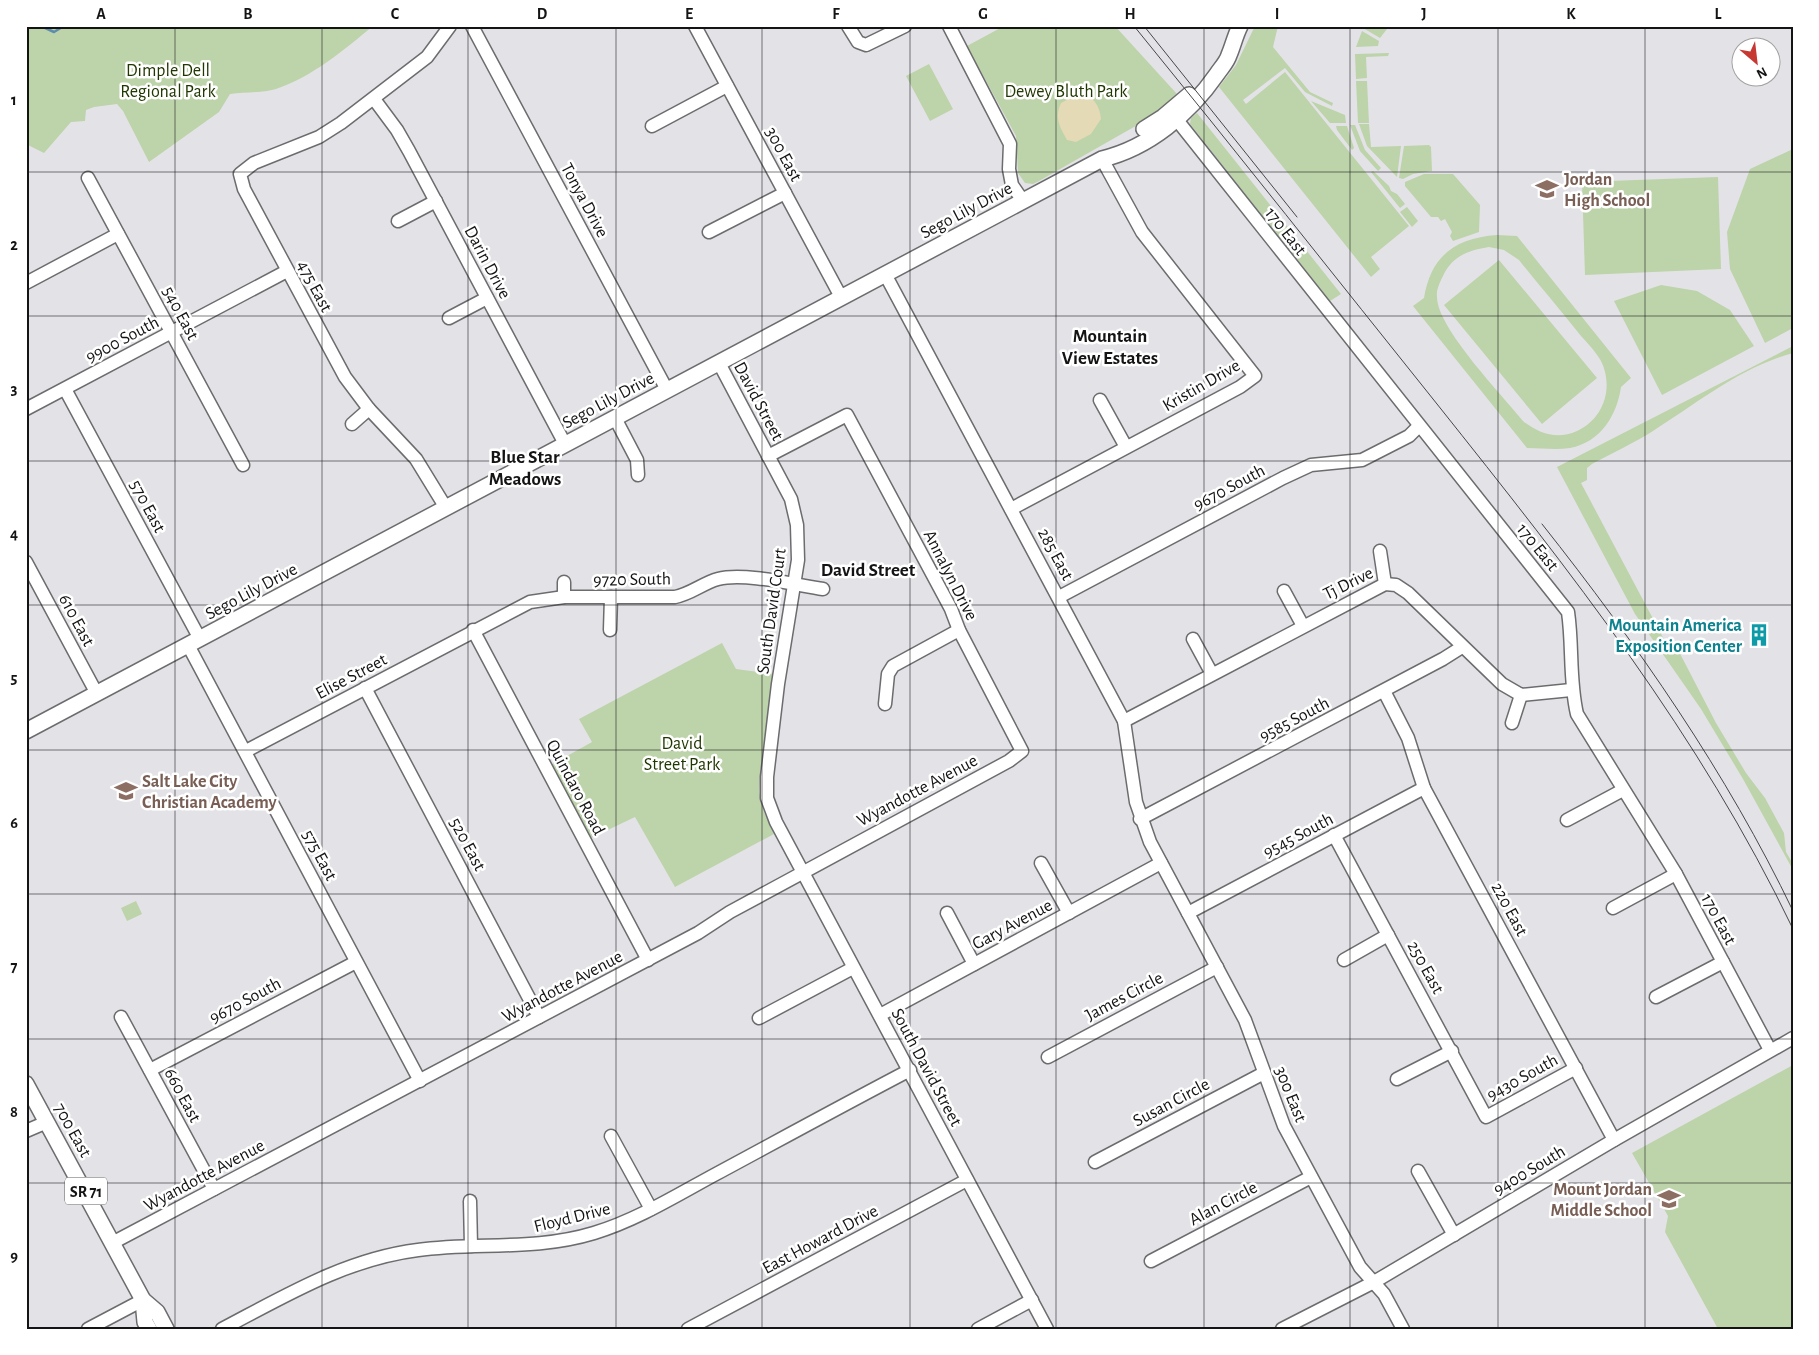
<svg xmlns="http://www.w3.org/2000/svg" width="1819" height="1355" font-family="'Alegreya Sans',sans-serif">
	<rect width="100%" height="100%" fill="#e3e3e7"/>
	<g fill="#bdd3aa" fill-rule="evenodd">
		<path d="M26,26h347c-29,24 -61,51 -97,63 -14,4 -31,3 -46,5l-11,18 -70,50 -26,-51 -6,-7 -23,3 -8,3 -1,11 -14,1 -27,31 -16,-8 -2,2z"/>
		<polygon points="1004,26 1115,26 1177,94 1155,115 1039,181 1033,184 1025,183 1018,173 1016,136 967,46"/>
		<polygon points="1255,26 1278,26 1273,47 1310,92 1333,103 1332,106 1305,92 1285,68 1243,100 1246,104 1285,72 1409,226 1371,257 1380,269 1371,277 1219,87 1236,65"/>
		<polygon points="1364,26 1386,26 1387,29 1380,38 1363,28"/>
		<polygon points="1362,31 1379,41 1378,46 1356,47"/>
		<polygon points="1389,53 1388,56 1366,57 1367,78 1356,79 1355,54"/>
		<polygon points="929,64 953,109 930,121 906,76"/>
		<polygon points="1356,81 1367,81 1369,123 1358,123"/>
		<polygon points="1311,101 1345,115 1346,123 1330,123"/>
		<polygon points="1197,113 1341,294 1330,301 1190,124 1191,118"/>
		<polygon points="1359,124 1369,124 1371,147 1401,146 1397,177 1367,146"/>
		<polygon points="1350,125 1355,125 1365,150 1381,168 1378,171 1360,151"/>
		<polygon points="1336,126 1347,126 1354,148 1352,150 1337,130"/>
		<polygon points="1429,145 1431,147 1432,171 1413,174 1403,179 1399,178 1404,146"/>
		<polygon points="1793,149 1793,328 1765,343 1730,269 1727,232 1750,169"/>
		<polygon points="1373,171 1389,186 1391,191 1397,194 1405,204 1400,208 1371,172"/>
		<polygon points="1424,174 1453,174 1480,205 1479,232 1453,241 1450,236 1452,232 1445,219 1441,221 1438,217 1431,217 1405,186 1405,182"/>
		<polygon points="1718,177 1721,269 1585,275 1582,182"/>
		<polygon points="1407,207 1418,221 1412,227 1400,212"/>
		<path d="M1497,235l20,1 114,142 -10,9c-4,28 -20,55 -51,61 -14,2 -29,0 -43,0l-114,-142 11,-8c7,-43 32,-60 73,-63zM1489,247l15,3 15,10c19,24 39,47 58,71 7,9 18,19 24,30 13,26 3,58 -24,70 -20,9 -36,3 -53,-9 -21,-26 -87,-94 -87,-125 -1,-7 3,-15 6,-21 9,-20 26,-26 46,-29z"/>
		<polygon points="1499,260 1597,378 1542,424 1444,305"/>
		<polygon points="1661,285 1697,291 1730,310 1754,346 1662,395 1614,301"/>
		<path d="M1793,346v7c-52,14 -96,50 -140,78 -19,12 -41,22 -61,33l-5,4v12l-6,3 87,164 7,-3 41,79 30,50 19,25 19,35 2,19 7,12v6l-50,-91 -42,-70 -66,-95 -78,-147z"/>
		<polygon points="722,643 736,669 774,674 760,773 759,792 764,812 774,834 675,887 635,817 591,838 551,765 592,742 579,719"/>
		<polygon points="136,901 142,914 127,921 121,908"/>
		<polygon points="1793,1065 1793,1329 1718,1329 1665,1232 1668,1216 1632,1153"/>
	</g>
	<path fill="#e4dab5" d="M1078,94c14,0 22,11 23,25l-10,15 -15,8 -9,-2c-7,-13 -13,-22 -6,-37z"/>
	<g fill="none" stroke-linecap="round" stroke-linejoin="round">
		<polyline stroke="#5c8dad" stroke-width="2.5" points="41,26 54,32 64,26"/>
		<defs>
			<g id="minor">
				<polyline points="472,26 667,390"/>
				<polyline points="695,26 841,297"/>
				<polyline points="848,26 858,42 866,45 905,26"/>
				<polyline points="949,26 1010,144 1009,169 1012,185 1023,201"/>
				<polyline points="374,99 397,130 409,151 565,444"/>
				<path d="M1177,120l391,492c5,34 1,68 9,102l99,160 94,176"/>
				<polyline points="652,126 727,86"/>
				<polyline points="88,178 243,465"/>
				<polyline points="398,221 436,201"/>
				<polyline points="709,232 785,193"/>
				<polyline points="885,274 1124,721 1136,802 1150,842 1245,1020 1284,1126 1360,1267 1384,1294 1403,1329"/>
				<polyline points="26,283 118,234"/>
				<polyline points="449,318 487,298"/>
				<polyline points="719,363 791,499 797,525 798,560 778,684 767,777 767,798 776,822 1047,1329"/>
				<polyline points="65,389 200,639"/>
				<polyline points="1100,400 1126,447"/>
				<polyline points="26,409 287,271"/>
				<polyline points="615,418 637,460 638,475"/>
				<polyline points="352,424 369,409"/>
				<polyline points="446,508 416,459 369,409 345,377 244,189 240,174 254,163 319,137 341,123 427,57 450,26"/>
				<polyline points="1011,509 1240,387 1255,376 1142,232 1102,159"/>
				<polyline points="1380,551 1385,584"/>
				<polyline points="26,562 97,694"/>
				<polyline points="1284,591 1303,626"/>
				<polyline points="564,597 564,582"/>
				<polyline points="1059,597 1283,478 1311,465 1362,460 1409,436 1419,426"/>
				<polyline points="473,630 648,960"/>
				<polyline points="610,630 611,597"/>
				<polyline points="1193,639 1212,674"/>
				<polyline points="188,645 420,1081"/>
				<polyline points="365,688 539,1017"/>
				<polyline points="1384,691 1408,738 1424,788 1614,1140"/>
				<polyline points="885,704 888,674 893,666 959,630"/>
				<polyline points="1124,721 1385,584 1396,585 1408,593 1502,684 1521,695 1571,690"/>
				<polyline points="1512,723 1521,695"/>
				<path d="M246,751l284,-149 34,-5h111c16,-3 28,-14 43,-18 26,-7 78,6 105,10"/>
				<polyline points="1140,819 1443,659 1462,647"/>
				<polyline points="1567,820 1623,790"/>
				<polyline points="1334,835 1486,1117 1576,1068"/>
				<polyline points="1041,863 1069,913"/>
				<polyline points="1613,908 1676,874"/>
				<polyline points="947,913 974,964"/>
				<polyline points="1188,913 1424,788"/>
				<polyline points="1344,960 1388,935"/>
				<polyline points="1656,997 1723,962"/>
				<polyline points="880,1015 1161,863"/>
				<polyline points="121,1017 214,1189"/>
				<polyline points="759,1018 853,968"/>
				<polyline points="1048,1057 1217,967"/>
				<polyline points="150,1070 356,962"/>
				<polyline points="1397,1079 1452,1051"/>
				<polyline points="26,1131 47,1122"/>
				<polyline points="611,1136 651,1209"/>
				<polyline points="1095,1162 1264,1073"/>
				<polyline points="1418,1171 1454,1235"/>
				<polyline points="470,1201 471,1246"/>
				<polyline points="114,1242 698,933 730,912 1009,761 1022,751 959,630 951,609 847,415 768,456"/>
				<polyline points="1151,1261 1311,1177"/>
				<polyline points="88,1329 143,1300"/>
				<path d="M222,1329c63,-33 124,-70 196,-79 59,-8 117,1 176,-17 43,-13 83,-38 122,-59 65,-35 129,-70 194,-104"/>
				<polyline points="688,1329 967,1180"/>
				<polyline points="978,1329 1032,1300"/>
				<polyline points="1282,1329 1374,1282 1614,1140 1793,1038"/>
			</g>
			<g id="major">
				<polyline points="1144,129 1163,117 1189,95"/>
				<path d="M26,731l1076,-572c47,-11 88,-46 115,-85 4,-6 10,-12 12,-19 4,-9 6,-19 11,-29"/>
				<polyline points="26,1084 143,1300 157,1312 166,1329"/>
				<polyline points="143,1300 145,1322 149,1329"/>
			</g>
		</defs>
		<use href="#minor" stroke="#6c6c6f" stroke-width="15"/>
		<use href="#major" stroke="#6c6c6f" stroke-width="18"/>
		<use href="#minor" stroke="#fff" stroke-width="12"/>
		<use href="#major" stroke="#fff" stroke-width="15"/>
		<g stroke="#474749" stroke-width="1">
			<path d="M1134,26c102,125 202,252 303,378 133,167 263,331 356,525"/>
			<polyline points="1144,26 1297,217"/>
			<path d="M1542,524c95,120 185,249 251,387"/>
		</g>
	</g>
	<path fill="none" stroke="#141415" stroke-width="1" stroke-opacity="0.55" d="M175,26v1303M322,26v1303M468,26v1303M616,26v1303M762,26v1303M910,26v1303M1056,26v1303M1204,26v1303M1350,26v1303M1498,26v1303M1645,26v1303M26,172h1767M26,316h1767M26,461h1767M26,605h1767M26,750h1767M26,894h1767M26,1039h1767M26,1183h1767"/>
	<defs>
		<symbol id="school-bare" viewBox="-9 -9 18 18"><path d="M0-5L7-2L0 1L-7-2ZM-4 1L0 2.5L4 1V4Q0 6-4 4Z" fill="#8d6e63" stroke="#fff" stroke-width="2.5" paint-order="stroke"/></symbol>
		<symbol id="building-bare" viewBox="-9 -9 18 18"><path d="M-4-6H4V6H1V3H-1V6H-4ZM-2.5-4.3h1.7v1.8h-1.7ZM.8-4.3h1.7v1.8H.8ZM-2.5-1h1.7V.8h-1.7ZM.8-1h1.7V.8H.8Z" fill="#0f9aa8" stroke="#fff" stroke-width="2.5" paint-order="stroke"/></symbol>
	</defs>
	<g fill-rule="evenodd">
		<use href="#school-bare" x="1531" y="173" width="32" height="32"/>
		<use href="#building-bare" x="1743" y="619" width="32" height="32"/>
		<use href="#school-bare" x="110" y="775" width="32" height="32"/>
		<use href="#school-bare" x="1653" y="1183" width="32" height="32"/>
	</g>
	<g text-anchor="middle" stroke-width="5" stroke-linejoin="round" paint-order="stroke">
		<rect fill="#fff" stroke="#5a5a5b" stroke-width="1" x="65" y="1177.5" width="42" height="27" rx="4"/>
		<g font-size="16" font-weight="bold" fill="#141415">
			<text x="86" y="1197">SR 71</text>
		</g>
		<g font-size="18" fill="#203701" stroke="#fff">
			<text x="168" y="76">Dimple Dell<tspan x="168" dy="21">Regional Park</tspan></text>
			<text x="1066" y="97">Dewey Bluth Park</text>
			<text x="682" y="749">David<tspan x="682" dy="21">Street Park</tspan></text>
		</g>
		<g font-size="18" fill="#141415" stroke="#fff">
			<text transform="translate(784 154) rotate(62)" y="6">300 East</text>
			<text transform="translate(585 200) rotate(62)" y="6">Tonya Drive</text>
			<text transform="translate(966 210) rotate(-28)" y="6">Sego Lily Drive</text>
			<text transform="translate(1286 231) rotate(52)" y="6">170 East</text>
			<text transform="translate(488 262) rotate(62)" y="6">Darin Drive</text>
			<text transform="translate(315 286) rotate(62)" y="6">475 East</text>
			<text transform="translate(181 313) rotate(62)" y="6">540 East</text>
			<text transform="translate(122 339) rotate(-28)" y="6">9900 South</text>
			<text transform="translate(1201 385) rotate(-30)" y="6">Kristin Drive</text>
			<text transform="translate(608 400) rotate(-28)" y="6">Sego Lily Drive</text>
			<text transform="translate(759 401) rotate(62)" y="6">David Street</text>
			<text transform="translate(1229 487) rotate(-28)" y="6">9670 South</text>
			<text transform="translate(148 506) rotate(62)" y="6">570 East</text>
			<text transform="translate(1538 547) rotate(51)" y="6">170 East</text>
			<text transform="translate(1056 554) rotate(62)" y="6">285 East</text>
			<text transform="translate(951 575) rotate(63)" y="6">Annalyn Drive</text>
			<text transform="translate(632 579) rotate(-1)" y="6">9720 South</text>
			<text transform="translate(1348 583) rotate(-26)" y="6">Tj Drive</text>
			<text transform="translate(251 591) rotate(-28)" y="6">Sego Lily Drive</text>
			<text transform="translate(771 611) rotate(-82)" y="6">South David Court</text>
			<text transform="translate(77 620) rotate(62)" y="6">610 East</text>
			<text transform="translate(351 676) rotate(-28)" y="6">Elise Street</text>
			<text transform="translate(1294 719) rotate(-28)" y="6">9585 South</text>
			<text transform="translate(576 787) rotate(62)" y="6">Quindaro Road</text>
			<text transform="translate(917 790) rotate(-28)" y="6">Wyandotte Avenue</text>
			<text transform="translate(1298 835) rotate(-28)" y="6">9545 South</text>
			<text transform="translate(468 844) rotate(62)" y="6">520 East</text>
			<text transform="translate(320 855) rotate(62)" y="6">575 East</text>
			<text transform="translate(1510 909) rotate(62)" y="6">220 East</text>
			<text transform="translate(1719 919) rotate(62)" y="6">170 East</text>
			<text transform="translate(1012 924) rotate(-28)" y="6">Gary Avenue</text>
			<text transform="translate(1426 967) rotate(61)" y="6">250 East</text>
			<text transform="translate(562 986) rotate(-28)" y="6">Wyandotte Avenue</text>
			<text transform="translate(1124 996) rotate(-28)" y="6">James Circle</text>
			<text transform="translate(245 1000) rotate(-28)" y="6">9670 South</text>
			<text transform="translate(927 1067) rotate(62)" y="6">South David Street</text>
			<text transform="translate(1522 1077) rotate(-29)" y="6">9430 South</text>
			<text transform="translate(1291 1094) rotate(68)" y="6">300 East</text>
			<text transform="translate(183 1095) rotate(62)" y="6">660 East</text>
			<text transform="translate(1171 1102) rotate(-28)" y="6">Susan Circle</text>
			<text transform="translate(73 1130) rotate(61)" y="6">700 East</text>
			<text transform="translate(1529 1170) rotate(-31)" y="6">9400 South</text>
			<text transform="translate(204 1175) rotate(-28)" y="6">Wyandotte Avenue</text>
			<text transform="translate(1223 1203) rotate(-28)" y="6">Alan Circle</text>
			<text transform="translate(572 1217) rotate(-14)" y="6">Floyd Drive</text>
			<text transform="translate(820 1239) rotate(-28)" y="6">East Howard Drive</text>
		</g>
		<g font-size="18" font-weight="bold" fill="#785e54" stroke="#fff" text-anchor="start">
			<text x="1564" y="185">Jordan<tspan x="1564" dy="21">High School</tspan></text>
			<text x="142" y="787">Salt Lake City<tspan x="142" dy="21">Christian Academy</tspan></text>
			<text x="1652" y="1195" text-anchor="end">Mount Jordan<tspan x="1652" dy="21">Middle School</tspan></text>
		</g>
		<g font-size="18" font-weight="bold" fill="#0d838f" stroke="#fff" text-anchor="end">
			<text x="1742" y="631">Mountain America<tspan x="1742" dy="21">Exposition Center</tspan></text>
		</g>
		<g font-size="19" font-weight="bold" fill="#141415" stroke="#fff">
			<text x="1110" y="342">Mountain<tspan x="1110" dy="22">View Estates</tspan></text>
			<text x="525" y="463">Blue Star<tspan x="525" dy="22">Meadows</tspan></text>
			<text x="868" y="576">David Street</text>
		</g>
	</g>
	<rect width="1819" height="1355" fill="none" stroke="#ffffff" stroke-width="55"/>
	<g transform="translate(1756 62) rotate(152)"><circle r="24" fill="#ffffff" stroke="#a1a1a1"/>
	<path d="M0-4L9 19L0 12L-9 19Z" fill="#c63832"/>
	<text y="-8" font-size="14" font-weight="bold" text-anchor="middle" fill="#141415">N</text>
	</g>
	<rect x="28" y="28" width="1764" height="1300" fill="none" stroke="#141415" stroke-width="2"/>
	<g font-size="16" text-anchor="middle" font-weight="bold" fill="#141415">
		<text x="101" y="19">A</text>
		<text x="248" y="19">B</text>
		<text x="395" y="19">C</text>
		<text x="542" y="19">D</text>
		<text x="689" y="19">E</text>
		<text x="836" y="19">F</text>
		<text x="983" y="19">G</text>
		<text x="1130" y="19">H</text>
		<text x="1277" y="19">I</text>
		<text x="1424" y="19">J</text>
		<text x="1571" y="19">K</text>
		<text x="1718" y="19">L</text>
		<text x="14" y="105">1</text>
		<text x="14" y="250">2</text>
		<text x="14" y="394">3</text>
		<text x="14" y="539">4</text>
		<text x="14" y="683">5</text>
		<text x="14" y="828">6</text>
		<text x="14" y="972">7</text>
		<text x="14" y="1117">8</text>
		<text x="14" y="1261">9</text>
	</g>
</svg>
